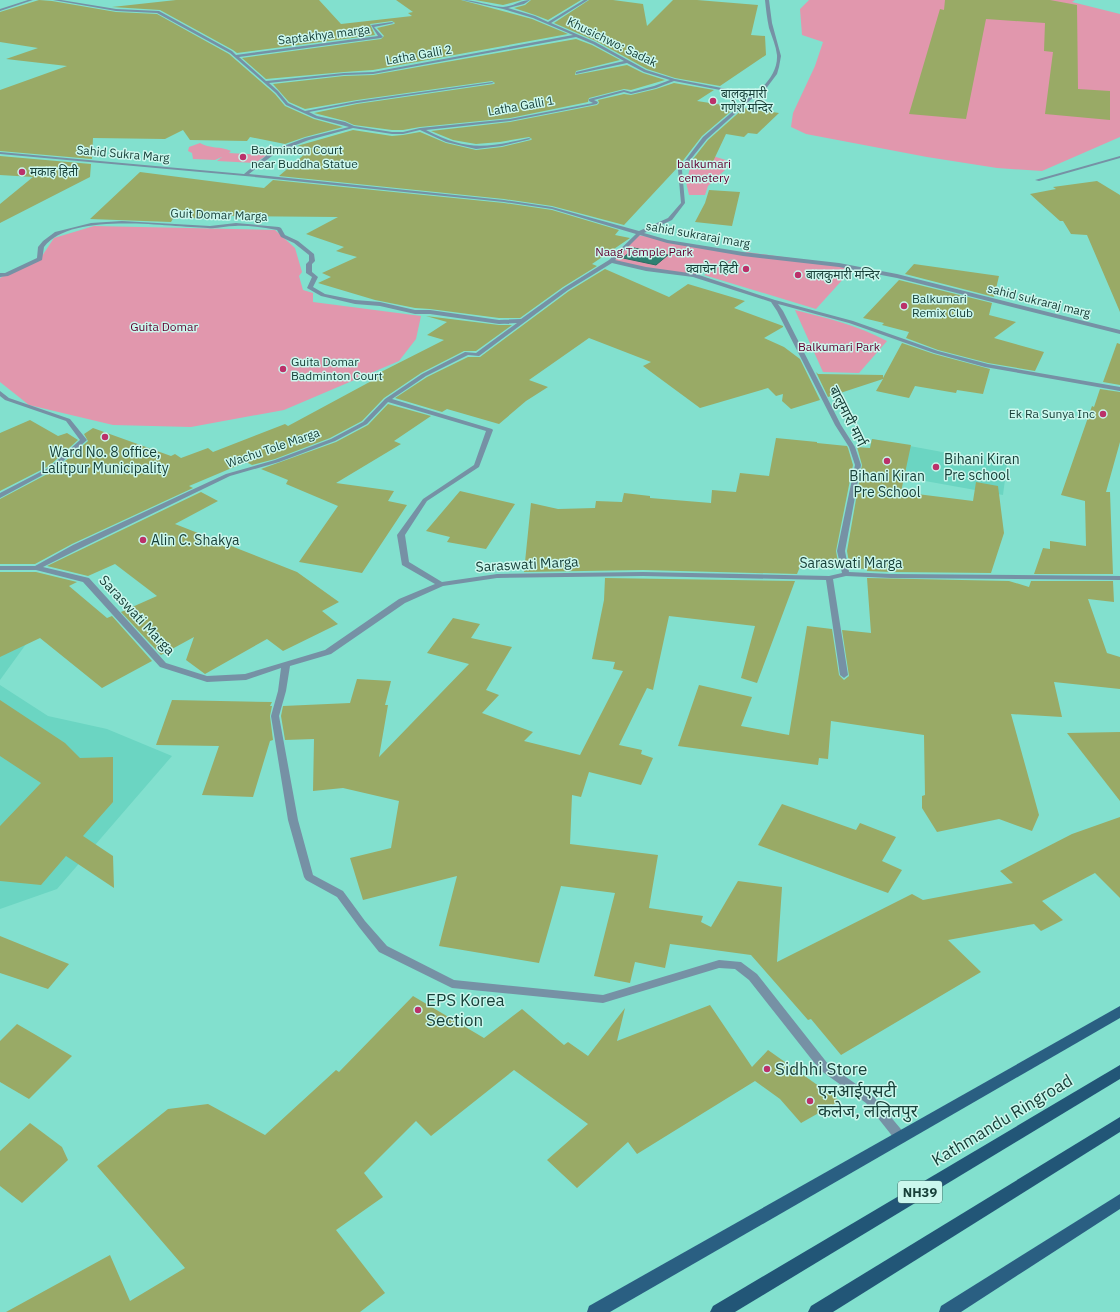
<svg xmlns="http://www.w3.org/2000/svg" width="1120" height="1312" font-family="'IBM Plex Sans','Noto Sans Devanagari',sans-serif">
	<rect width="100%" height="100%" fill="#82e0ce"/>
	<g fill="#6bd5c2">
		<polygon points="872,439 1007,464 1003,495 864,470"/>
		<polygon points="0,611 29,640 0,680"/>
		<polygon points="0,685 48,716 107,729 172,756 57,889 0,909"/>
	</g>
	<g fill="#e197ad">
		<polygon points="809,0 1075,0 1072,2 1120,14 1120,137 1042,171 997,168 927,157 806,134 791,127 793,113 815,66 823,42 802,35 800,9"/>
		<path d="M200,143c9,6 21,3 31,8l-2,2 38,2 -12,8 -38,-2 5,-4 -7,3 -22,-1 -1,-6 -4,-2 1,-4z"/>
		<polygon points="709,155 726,160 725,170 708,186 705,195 689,195 686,182 691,165"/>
		<polygon points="94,226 275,230 295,248 302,272 299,276 303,290 313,293 313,302 421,316 416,339 399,361 284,410 191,427 113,425 29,405 0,382 0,278 42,256 54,238"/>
		<polygon points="637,235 743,254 747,252 854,267 816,309 704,275 734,258 694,275 613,262"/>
		<path d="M795,310c31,8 62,15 92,31l-28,32 -36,-1z"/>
	</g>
	<polygon fill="#2f8072" stroke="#286d61" points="634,248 668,255 656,265 623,258"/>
	<g fill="#9a6">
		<polygon points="39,0 52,1 116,12 157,14 229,54 275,94 285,106 314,119 343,127 305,137 285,144 250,137 247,141 190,140 183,130 165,139 93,138 92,159 0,151 0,90 67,66 6,59 38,48 0,42 0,12"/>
		<polygon points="176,0 319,0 341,24 412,16 408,13 413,12 396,0 461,0 532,19 568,34 373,70 344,72 266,79 242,58 381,39 384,36 377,28 394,24 395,23 392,21 370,24 375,35 237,53 233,50 160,10 112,7"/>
		<polygon points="475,0 522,0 503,5"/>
		<polygon points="531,0 581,0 548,20 535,15 514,8 525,5"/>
		<polygon points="589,0 613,0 643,4 647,26 673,0 697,0 758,5 751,35 765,36 766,55 720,86 675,78 647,69 596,41 554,23"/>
		<polygon points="945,0 1050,0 1077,5 1078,89 1110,91 1110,120 1045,114 1053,52 1044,51 1045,23 986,19 966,119 909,114 940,9 944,10"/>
		<polygon points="576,39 592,45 620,60 576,71 575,75 627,65 643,73 665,80 631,90 624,89 589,98 588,102 510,118 420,127 403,130 392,130 354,125 345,121 314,113 357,104 494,84 495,83 492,81 357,100 305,109 289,102 273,84 344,76 373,75"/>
		<polygon points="674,83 714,90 697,101 736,107 702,136 678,167 624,225 552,206 504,199 279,176 312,148 297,146 353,130 392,136 403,135 420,132 446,143 476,150 502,147 531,140 532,139 529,137 500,142 476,144 453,140 431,131 510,122 597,105 599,103 598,100 624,94 631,95 656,89"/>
		<polygon points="744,108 779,113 757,134 748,133 744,137 726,134 709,170 686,168 708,140"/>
		<polygon points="0,156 91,164 90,177 0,223 0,204 33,177 0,175"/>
		<polygon points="140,172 264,188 273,180 504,203 552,210 619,230 615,235 630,238 592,264 597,266 563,287 520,318 499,318 430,309 415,308 375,300 318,283 331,277 322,273 357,257 336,251 344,247 306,234 338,217 229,216 226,220 174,217 171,222 90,219"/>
		<polygon points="1097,181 1120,195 1120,312 1087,235 1071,234 1063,221 1060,221 1030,194 1056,189 1053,187"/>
		<polygon points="709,190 740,192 732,226 695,222 705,203"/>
		<polygon points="914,264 999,276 994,297 905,274"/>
		<polygon points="605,269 669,297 688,284 745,301 734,308 783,326 783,327 764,338 784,347 800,359 820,400 791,409 782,401 783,394 776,396 768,388 700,408 643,366 651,362 589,338 529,380 548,387 526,401 499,424 447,409 442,412 395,398 427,377 468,357 480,357 569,291"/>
		<polygon points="899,280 992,303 989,315 1016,322 994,338 1044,352 1035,371 988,363 938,350 906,338 909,332 882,325 884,323 863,318"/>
		<polygon points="426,316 499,325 512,325 476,351 464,351 421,373 384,398 362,421 330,438 275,459 252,465 246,462 189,486 193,488 72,544 35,564 0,564 0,499 55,470 88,441 84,434 93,428 171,456 175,454 181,458 208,448 213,452 285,424 288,426 377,378 373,376 444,340 427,335 447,322"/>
		<polygon points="902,343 934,354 990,369 983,394 957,390 956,393 915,386 909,398 876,391 883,379 828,397 816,372 818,374 883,375 883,378"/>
		<polygon points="1117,343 1120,344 1120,385 1103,382"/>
		<polygon points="1100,389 1120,392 1120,442 1106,492 1110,492 1113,574 1034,574 1043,548 1050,549 1050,541 1086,546 1085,501 1061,495 1092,406 1094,407"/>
		<polygon points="388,404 431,416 394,441 401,444 336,483 394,491 388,501 407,505 362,573 299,562 338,506 286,484 288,480 261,469 336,442 368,425"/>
		<polygon points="30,420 58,436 67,433 78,440 49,466 0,491 0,433"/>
		<polygon points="776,438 817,442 817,443 847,446 848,448 853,465 836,551 839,568 816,567 817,561 804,557 797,574 643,570 524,572 531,503 558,509 595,508 596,501 622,502 624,493 650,496 650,498 711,503 712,490 736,492 740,473 769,476"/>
		<polygon points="872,439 911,445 901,492 973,501 976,482 998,486 1004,533 991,573 891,572 867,571 867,569 850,568 847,551 862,465 857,447 870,448"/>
		<polygon points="460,491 515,504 486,549 447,542 450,537 426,531"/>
		<polygon points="201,492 218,501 175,524 297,572 339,602 322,611 338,624 283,651 267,639 205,674 186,660 194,637 161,655 121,612 157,596 115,564 88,576 47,566"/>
		<polygon points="0,572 36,572 77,582 69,586 107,618 112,616 152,661 102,688 40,638 0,657"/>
		<polygon points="605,578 795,581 757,683 741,678 755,626 669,616 653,690 647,688 619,745 642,750 641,754 653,758 641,785 589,772 581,797 572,795 570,844 658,855 649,908 703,916 701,922 711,927 738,881 782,887 777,962 912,894 923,900 1013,883 1000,871 1072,834 1120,817 1120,898 1095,873 1042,901 1063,920 1041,931 1034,924 948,940 981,972 841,1055 811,1019 808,1020 751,955 670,944 665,968 635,962 630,983 594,976 615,893 561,886 539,963 439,946 457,876 363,900 350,858 391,848 399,801 343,788 313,791 314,739 285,740 281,716 283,706 350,703 357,679 391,681 385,705 388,705 379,757 469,664 427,653 453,618 480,624 471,638 512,647 486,690 499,695 482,713 533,732 524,741 580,755 623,671 613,669 615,662 592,659 604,600"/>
		<polygon points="867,578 1009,581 1029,587 1031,581 1113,581 1114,602 1088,599 1107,653 1120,657 1120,689 1054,682 1062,717 1011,714 1039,815 1032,831 999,819 937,832 922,808 922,796 925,795 924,735 831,721 828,759 819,758 818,765 678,746 699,685 752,697 741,726 789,735 807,626 832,629 839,675 844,680 849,676 842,630 871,633"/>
		<polygon points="0,700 65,743 80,758 113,757 113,802 83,836 113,856 114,888 66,856 41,885 0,881 0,826 41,783 0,756"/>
		<polygon points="172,700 272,702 270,706 272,706 270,716 273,740 270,741 253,797 202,795 219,746 156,745"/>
		<polygon points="1120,732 1120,801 1067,733"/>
		<polygon points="782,804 856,830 860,823 896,837 882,861 902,870 888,893 758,845"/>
		<polygon points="0,936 69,964 48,989 0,973"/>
		<polygon points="413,996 484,1038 522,1009 564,1045 568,1042 588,1056 625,1008 617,1041 710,1005 752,1067 768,1050 840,1101 801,1123 780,1099 755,1081 637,1154 628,1142 577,1188 547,1160 588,1124 514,1070 431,1136 416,1121 364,1173 383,1197 336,1230 385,1293 360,1312 6,1312 110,1255 130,1301 185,1268 97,1166 168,1109 208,1104 265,1135 336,1070 339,1072"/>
		<polygon points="17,1024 72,1056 29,1099 0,1082 0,1041"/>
		<polygon points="30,1123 62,1147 68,1160 22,1203 0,1186 0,1151"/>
	</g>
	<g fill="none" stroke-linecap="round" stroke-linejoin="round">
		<g fill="#7691a5" fill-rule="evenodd">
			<polygon points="28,0 33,0 0,11 0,9"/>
			<path d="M53,0h8l55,9 43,2 73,40 4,4 142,-19 -7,-11 21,-3 2,1 -20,4 9,10 -2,1 -142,19 27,24 78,-8 29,-1 200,-37 -40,-17 -30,-9 -41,-9c14,0 27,6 41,7 9,0 18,-7 27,-7l-6,4 -16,4 27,8 13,6 36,-22h4l-37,23 44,19 51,28 29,9 78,15c13,-8 25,-23 24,-39 -1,-9 -5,-18 -8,-27 -2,-9 -3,-19 -4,-28h4l3,23 9,33 -2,11 -2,7 -12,16 -10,6 -48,43 -25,31 3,33 -13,17 -28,13 24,7 75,12 96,11 58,11 223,56v4l-223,-56 -58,-11 -96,-11 -76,-13 -27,-8 -25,25 31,7 50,7 79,26 78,21 85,30 50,13 132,23v4l-135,-24 -51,-14 -85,-30 -71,-19 5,7 58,114 14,22 6,18 -16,86 4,21 42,2 229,2v4l-229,-2 -45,-2 -13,3 15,96 -4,3 -4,-3 -14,-95 -183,-4 -146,2 -54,8 -38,17 -74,51 -41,12 -4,25 -7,25 19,104 15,55 30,16 22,30 22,25 67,34 149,15 116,-35 22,2 16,12 71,90 46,33 31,37 2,4 -2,4 -4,1 -4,-1 -31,-39 -46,-33 -71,-90 -14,-11 -16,-1 -116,35 -151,-15 -73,-36 -20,-25 -22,-30 -31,-17 -2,-3 -16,-57 -17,-104 7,-25 3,-23 -35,12 -39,2 -47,-15 -77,-85 -47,-12h-36v-4h35l38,-21 153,-71 49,-14 56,-21 32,-17 22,-23 37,-25 43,-22 11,1 41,-30 -18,1 -69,-10h-15l-35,-8 -25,-2 -34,-8 -14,-8 5,-11 -6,-4v-9l3,-3v-6l-15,-12 -13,-6 -4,-7c-13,-2 -28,-5 -42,-4 -9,0 -18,3 -27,2 -42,-1 -136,-17 -164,19l-2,13 -34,16 -8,1v-4h5l32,-15 1,-11 5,-6 12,-9 36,-9 31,-2 88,5 26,-3 43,4 2,1 4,7 13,6 16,13 1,7 -3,3v8l6,5 -5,10 12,7 30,6 25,2 35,8h15l69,10 22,-1 43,-31 45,-28 27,-26 -84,-25 -48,-7 -259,-26 -245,-22v-2l244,22 29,-24 32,-12 44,-11 -34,-9 -29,-13 -10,-12 -46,-40 -73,-40 -41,-2zM576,37l17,7 31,17 -48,11v2l51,-11 17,9 26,8 -16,6 -23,6 -7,-2 -35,9v2l4,2 -83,16 -90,9 -17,4h-11l-38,-6 -9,-4 -28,-6 -8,-4 48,-9 137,-20 -2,-1 -135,19 -52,10 -17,-8 -10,-12 -9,-8 75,-8 29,-1zM674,81l77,15 -48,41 -25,33 3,33 -13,15 -29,13 -87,-24 -48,-7 -255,-26 28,-22 32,-12 44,-12 39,6h11l17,-4 26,12 30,7 26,-3 29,-7 -2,-1c-43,10 -63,13 -103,-8l84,-9 87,-17 1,-2 -4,-2 30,-8 7,2 25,-6zM612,263l34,8 47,6 78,25 6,9 58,114 14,22 6,18 -18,86 5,22 -13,3 -186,-4 -146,2 -55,8 -33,-20 -4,-27 22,-34 52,-34 14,-37 -1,-1 -100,-30 34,-23 42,-21 11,1 89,-66zM388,402l98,29 -12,34 -51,34 -26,36 5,30 33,19 -36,15 -74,51 -80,24 -38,2 -41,-13 -77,-85 -46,-11 36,-18 151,-73 49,-14 56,-21 32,-17z"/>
			<polygon points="1120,156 1120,158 1039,181 1035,180"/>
			<polygon points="0,391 9,398 70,419 87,440 54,469 0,498 0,493 50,467 80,440 66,421 5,400 0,396"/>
		</g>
		<g fill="#2a5f82" fill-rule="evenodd">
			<polygon points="1120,1006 1120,1018 610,1312 587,1312 589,1306"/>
			<polygon points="1120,1194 1120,1209 961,1312 939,1312 941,1306"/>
		</g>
		<g fill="#225677" fill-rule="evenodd">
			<polygon points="1120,1065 1120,1079 735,1312 710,1312 713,1306"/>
			<polygon points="1120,1117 1120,1132 833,1312 808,1312 811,1306"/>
		</g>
	</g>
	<g fill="#bb316a" stroke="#cbf7ed" stroke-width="1.5">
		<circle cx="713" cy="101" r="4"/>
		<circle cx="243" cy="157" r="4"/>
		<circle cx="22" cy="172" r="4"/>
		<circle cx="746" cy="269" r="4"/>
		<circle cx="798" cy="275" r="4"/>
		<circle cx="904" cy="306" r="4"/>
		<circle cx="283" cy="369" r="4"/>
		<circle cx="1103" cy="414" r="4"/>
		<circle cx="105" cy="437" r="4"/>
		<circle cx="887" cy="461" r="4"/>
		<circle cx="936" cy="467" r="4"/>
		<circle cx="143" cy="540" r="4"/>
		<circle cx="418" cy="1010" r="4"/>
		<circle cx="767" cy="1069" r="4"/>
		<circle cx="810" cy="1101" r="4"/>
	</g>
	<g text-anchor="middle" stroke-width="3" stroke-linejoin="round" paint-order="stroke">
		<g font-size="12" fill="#184039" stroke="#cbf7ed">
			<text transform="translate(324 35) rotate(-7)" y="4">Saptakhya marga</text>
			<text transform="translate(612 42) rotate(26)" y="4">Khusichwo: Sadak</text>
			<text transform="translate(419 55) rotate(-10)" y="4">Latha Galli 2</text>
			<text transform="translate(521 106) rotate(-10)" y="4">Latha Galli 1</text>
			<text transform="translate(123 154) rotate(5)" y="4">Sahid Sukra Marg</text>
			<text transform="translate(219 215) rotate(2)" y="4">Guit Domar Marga</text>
			<text transform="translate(698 235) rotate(10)" y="4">sahid sukraraj marg</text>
			<text transform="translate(1039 301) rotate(14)" y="4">sahid sukraraj marg</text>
			<text transform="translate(273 448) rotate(-19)" y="4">Wachu Tole Marga</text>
		</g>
		<g font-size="12" fill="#184039" stroke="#cbf7ed" text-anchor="start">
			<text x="721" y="98">बालकुमारी<tspan x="721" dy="14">गणेश मन्दिर</tspan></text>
			<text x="251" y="154">Badminton Court<tspan x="251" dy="14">near Buddha Statue</tspan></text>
			<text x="30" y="176">मकाह हिती</text>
			<text x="738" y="273" text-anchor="end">क्वाचेन हिटी</text>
			<text x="806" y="279">बालकुमारी मन्दिर</text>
			<text x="912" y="303">Balkumari<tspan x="912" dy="14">Remix Club</tspan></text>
			<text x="291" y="366">Guita Domar<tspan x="291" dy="14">Badminton Court</tspan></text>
			<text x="1095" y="418" text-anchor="end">Ek Ra Sunya Inc</text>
		</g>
		<g font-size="12" fill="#620030" stroke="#cbf7ed">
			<text x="704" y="168">balkumari<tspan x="704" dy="14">cemetery</tspan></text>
			<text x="644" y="256">Naag Temple Park</text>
			<text x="164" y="331">Guita Domar</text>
			<text x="839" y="351">Balkumari Park</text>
		</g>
		<rect fill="#cbf7ed" stroke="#4e776f" stroke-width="1" x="898" y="1181" width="44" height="22" rx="3"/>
		<g font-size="13" font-weight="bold" fill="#184039">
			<text x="920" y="1197">NH39</text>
		</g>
		<g font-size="14" fill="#184039" stroke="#cbf7ed">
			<text transform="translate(848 416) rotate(63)" y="5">बालुमारी मार्ग</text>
			<text x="851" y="568">Saraswati Marga</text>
			<text transform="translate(527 564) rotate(-3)" y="5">Saraswati Marga</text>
			<text transform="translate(137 615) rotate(47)" y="5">Saraswati Marga</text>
		</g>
		<g font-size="14" fill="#184039" stroke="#cbf7ed">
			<text x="105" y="457">Ward No. 8 office,<tspan x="105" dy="16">Lalitpur Municipality</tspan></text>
			<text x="944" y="464" text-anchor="start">Bihani Kiran<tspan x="944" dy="16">Pre school</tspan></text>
			<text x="887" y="481">Bihani Kiran<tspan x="887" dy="16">Pre School</tspan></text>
			<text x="151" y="545" text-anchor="start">Alin C. Shakya</text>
		</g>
		<g font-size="17" fill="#184039" stroke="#cbf7ed" text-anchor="start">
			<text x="426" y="1006">EPS Korea<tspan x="426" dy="20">Section</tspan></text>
			<text x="775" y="1075">Sidhhi Store</text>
			<text x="818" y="1097">एनआईएसटी<tspan x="818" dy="20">कलेज, ललितपुर</tspan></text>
		</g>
		<g font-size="17" fill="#184039" stroke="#cbf7ed">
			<text transform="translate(1002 1120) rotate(-31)" y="6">Kathmandu Ringroad</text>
		</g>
	</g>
</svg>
